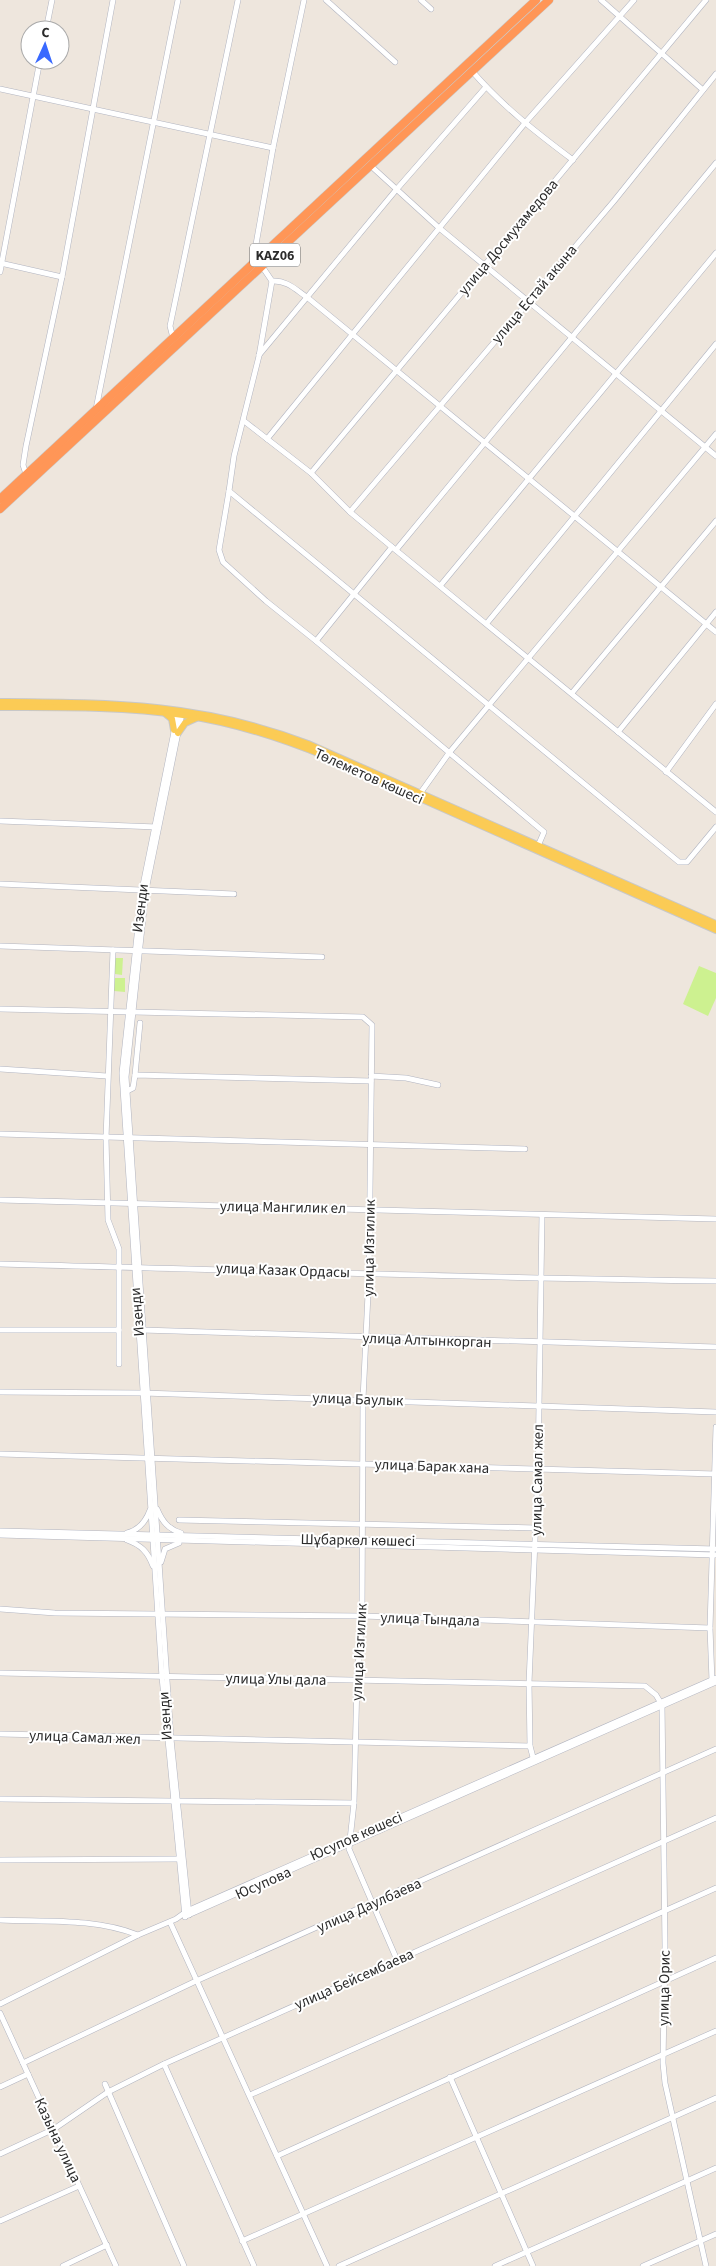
<svg xmlns="http://www.w3.org/2000/svg" width="716" height="2266" font-family="'Source Sans 3',sans-serif">
	<rect width="100%" height="100%" fill="#eee6dd"/>
	<g fill="#cdf190">
		<polygon points="115,958 123,958 122,975 115,974"/>
		<polygon points="699,966 716,973 716,998 708,1016 683,1004"/>
		<polygon points="114,978 125,978 125,992 114,991"/>
	</g>
	<g fill="none" stroke-linecap="round" stroke-linejoin="round">
		<defs>
			<g id="minor">
				<path d="M304,0l-31,148 -18,102 2,9 15,22c15,-1 24,9 36,17l408,334"/>
				<polyline points="326,0 395,62"/>
				<polyline points="421,0 431,9"/>
				<polyline points="601,0 703,90"/>
				<polyline points="46,30 52,0"/>
				<path d="M472,71c30,35 65,62 101,89"/>
				<polyline points="0,89 273,148"/>
				<polyline points="371,166 438,227 716,456"/>
				<polyline points="0,263 62,277"/>
				<polyline points="0,272 40,60"/>
				<polyline points="272,281 259,356 234,456 229,491 679,862 687,862 716,827"/>
				<polyline points="173,338 170,326 238,0"/>
				<polyline points="259,355 396,190 486,87"/>
				<polyline points="96,409 178,0"/>
				<polyline points="244,421 311,473 350,512 392,547 716,812"/>
				<polyline points="267,439 525,123 634,0"/>
				<polyline points="311,473 706,0"/>
				<polyline points="26,474 23,465 26,446 62,277 113,0"/>
				<polyline points="229,491 219,550 223,562 266,601 316,641 392,547"/>
				<polyline points="350,512 614,201 716,74"/>
				<polyline points="396,550 716,163"/>
				<polyline points="440,586 716,253"/>
				<polyline points="487,623 716,344"/>
				<polyline points="316,641 544,832 538,846"/>
				<polyline points="572,693 716,521"/>
				<polyline points="178,712 142,890 122,1073 162,1677 185,1917"/>
				<polyline points="182,713 146,890 126,1077 171,1739 189,1915"/>
				<polyline points="618,732 716,612"/>
				<polyline points="666,772 716,704"/>
				<polyline points="419,795 449,753 489,705 716,434"/>
				<polyline points="0,821 157,827"/>
				<polyline points="0,884 234,894"/>
				<polyline points="0,946 322,957"/>
				<polyline points="113,950 106,1138 108,1220 119,1249 119,1364"/>
				<polyline points="0,1009 363,1017 372,1025 369,1273 363,1399 362,1616 357,1680 354,1803 349,1849 397,1960"/>
				<polyline points="0,1069 107,1076"/>
				<polyline points="135,1075 140,1023"/>
				<polyline points="371,1076 406,1078 438,1085"/>
				<polyline points="125,1092 133,1088 135,1075 371,1081"/>
				<polyline points="0,1134 525,1149"/>
				<polyline points="0,1200 716,1219"/>
				<path d="M0,1264c239,6 477,14 716,17"/>
				<polyline points="0,1330 119,1330"/>
				<polyline points="142,1330 716,1347"/>
				<polyline points="0,1392 143,1393 716,1412"/>
				<polyline points="0,1454 716,1474"/>
				<path d="M157,1509c5,12 11,20 24,24"/>
				<polyline points="179,1520 536,1528"/>
				<polyline points="0,1531 716,1549"/>
				<path d="M127,1533c12,-3 19,-12 23,-23"/>
				<polyline points="0,1535 716,1555"/>
				<path d="M127,1540c14,5 21,12 26,26"/>
				<polyline points="161,1562 165,1549 179,1543"/>
				<polyline points="0,1609 55,1613 362,1616 710,1628"/>
				<polyline points="0,1673 645,1686 656,1695 662,1705 665,1945 663,2063 665,2083 706,2266"/>
				<polyline points="712,1681 710,1628 716,1427"/>
				<polyline points="0,1734 530,1746"/>
				<polyline points="534,1761 530,1746 529,1683 538,1469 542,1215"/>
				<polyline points="0,1799 354,1803"/>
				<polyline points="0,1860 179,1859"/>
				<polyline points="186,1916 716,1682"/>
				<path d="M0,1920c47,2 94,-2 138,15"/>
				<polyline points="170,1922 327,2266"/>
				<polyline points="0,2004 138,1935 176,1919 187,1911 716,1678"/>
				<polyline points="0,2013 116,2266"/>
				<polyline points="23,2063 196,1981 716,1749"/>
				<polyline points="164,2064 254,2266"/>
				<polyline points="450,2077 533,2266"/>
				<polyline points="105,2084 184,2266"/>
				<polyline points="0,2087 28,2074"/>
				<polyline points="250,2095 716,1888"/>
				<polyline points="0,2154 54,2129 108,2092 164,2064 716,1818"/>
				<polyline points="277,2156 716,1958"/>
				<polyline points="0,2221 79,2186"/>
				<polyline points="242,2241 716,2031"/>
				<polyline points="63,2266 107,2245"/>
				<polyline points="339,2266 716,2098"/>
				<polyline points="495,2266 716,2168"/>
				<polyline points="643,2266 716,2234"/>
			</g>
			<g id="major">
				<path d="M0,702c113,1 201,1 308,42l408,180"/>
				<path d="M0,707c61,0 122,-1 183,8 50,7 99,23 145,42l388,173"/>
				<polyline points="166,714 172,719 174,730"/>
				<polyline points="178,733 185,723 196,718"/>
			</g>
			<g id="highway">
				<polyline points="0,499 536,0"/>
				<polyline points="0,509 549,0"/>
			</g>
		</defs>
		<use href="#minor" stroke="#b1b4c0" stroke-width="6"/>
		<use href="#major" stroke="#c8c8c8" stroke-width="8"/>
		<use href="#highway" stroke="#c8c8c8" stroke-width="9"/>
		<use href="#minor" stroke="#fff" stroke-width="5"/>
		<use href="#major" stroke="#fbcb55" stroke-width="6"/>
		<use href="#highway" stroke="#ff9657" stroke-width="8"/>
	</g>
	<g text-anchor="middle" stroke-width="4" stroke-linejoin="round" paint-order="stroke">
		<rect fill="#fff" stroke="#6b6b6b" stroke-width="1" x="250" y="243.5" width="50" height="23" rx="4"/>
		<g font-size="14" font-weight="bold" fill="#2b2b2b">
			<text x="275" y="260">KАZ06</text>
		</g>
		<g font-size="15" fill="#2b2b2b" stroke="#fff">
			<text transform="translate(508 237) rotate(-50)" y="5">улица Досмухамедова</text>
			<text transform="translate(534 294) rotate(-50)" y="5">улица Естай акына</text>
			<text transform="translate(369 776) rotate(24)" y="5">Төлеметов көшесі</text>
			<text transform="translate(140 908) rotate(-83)" y="5">Изенди</text>
			<text transform="translate(283 1207) rotate(1)" y="5">улица Мангилик ел</text>
			<text transform="translate(369 1248) rotate(-89)" y="5">улица Изгилик</text>
			<text transform="translate(283 1270) rotate(2)" y="5">улица Казак Ордасы</text>
			<text transform="translate(137 1312) rotate(-95)" y="5">Изенди</text>
			<text transform="translate(427 1340) rotate(2)" y="5">улица Алтынкорган</text>
			<text transform="translate(358 1399) rotate(2)" y="5">улица Баулык</text>
			<text transform="translate(432 1466) rotate(2)" y="5">улица Барак хана</text>
			<text transform="translate(537 1480) rotate(-89)" y="5">улица Самал жел</text>
			<text transform="translate(358 1540) rotate(1)" y="5">Шұбаркөл көшесі</text>
			<text transform="translate(430 1619) rotate(2)" y="5">улица Тындала</text>
			<text transform="translate(359 1652) rotate(-87)" y="5">улица Изгилик</text>
			<text transform="translate(276 1679) rotate(1)" y="5">улица Улы дала</text>
			<text transform="translate(165 1716) rotate(-94)" y="5">Изенди</text>
			<text transform="translate(85 1737) rotate(2)" y="5">улица Самал жел</text>
			<text transform="translate(356 1836) rotate(-24)" y="5">Юсупов көшесі</text>
			<text transform="translate(263 1883) rotate(-24)" y="5">Юсупова</text>
			<text transform="translate(369 1905) rotate(-24)" y="5">улица Даулбаева</text>
			<text transform="translate(354 1979) rotate(-24)" y="5">улица Бейсембаева</text>
			<text transform="translate(664 1988) rotate(-89)" y="5">улица Орис</text>
			<text transform="translate(58 2140) rotate(65)" y="5">Казына улица</text>
		</g>
	</g>
	<g transform="translate(45 45) rotate(3)"><circle r="24" fill="#ffffff" stroke="#aaaaaa"/>
	<path d="M0-4L9 19L0 12L-9 19Z" fill="#3969ff"/>
	<text y="-8" font-size="14" font-weight="bold" text-anchor="middle" fill="#2b2b2b">С</text>
	</g>
</svg>
